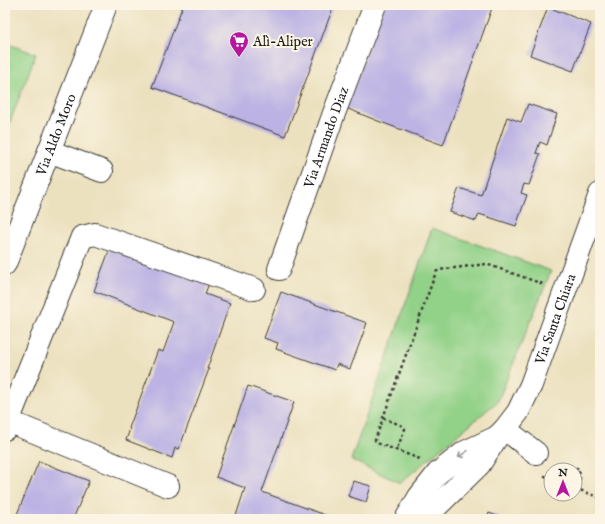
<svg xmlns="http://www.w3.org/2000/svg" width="605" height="524" font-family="'IM FELL English',serif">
	<rect width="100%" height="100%" fill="#fcf5e5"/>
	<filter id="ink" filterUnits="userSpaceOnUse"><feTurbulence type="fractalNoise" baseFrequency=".025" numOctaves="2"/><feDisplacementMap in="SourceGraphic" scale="8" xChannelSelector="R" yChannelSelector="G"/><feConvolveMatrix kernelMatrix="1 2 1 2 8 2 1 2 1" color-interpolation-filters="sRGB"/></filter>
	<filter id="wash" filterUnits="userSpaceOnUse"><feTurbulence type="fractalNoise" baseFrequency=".012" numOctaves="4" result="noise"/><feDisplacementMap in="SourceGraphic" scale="16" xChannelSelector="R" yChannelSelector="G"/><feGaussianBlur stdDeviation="0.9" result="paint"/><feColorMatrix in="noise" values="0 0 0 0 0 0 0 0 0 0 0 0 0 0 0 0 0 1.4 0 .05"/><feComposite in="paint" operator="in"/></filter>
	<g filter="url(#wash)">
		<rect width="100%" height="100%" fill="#ece1bf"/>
		<g fill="#92d188" stroke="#577652">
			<polygon points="5,43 36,54 5,135"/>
			<polygon points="432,228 551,271 498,401 400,483 351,460"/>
		</g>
		<g id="blocks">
			<g fill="#bcb3e4">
				<polygon points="183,5 334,5 285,136 152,87"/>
				<polygon points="384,5 493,5 443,145 378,121 346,108"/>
				<polygon points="548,7 591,24 573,71 530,55"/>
				<polygon points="528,104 557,114 547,145 540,142 536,153 540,154 529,185 524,184 521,193 527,195 516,226 479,214 476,221 450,212 459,188 481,195 507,117 521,122"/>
				<polygon points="112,243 210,280 205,294 230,303 207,369 209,369 179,449 175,448 172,458 126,440 130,429 129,428 158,350 163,352 174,322 94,291"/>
				<polygon points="281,292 367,323 350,369 337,364 335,370 276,349 278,343 264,338"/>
				<polygon points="248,386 294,402 262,492 336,519 235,519 245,488 216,477"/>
				<polygon points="39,461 89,481 73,519 15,519"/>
				<polygon points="353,481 371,486 366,502 348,496"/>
				<polygon points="489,513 505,519 487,519"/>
			</g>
		</g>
	</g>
	<g filter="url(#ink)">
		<use href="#blocks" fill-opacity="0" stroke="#3b3a34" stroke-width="1"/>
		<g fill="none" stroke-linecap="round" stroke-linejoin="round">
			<defs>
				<g id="minor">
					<polyline points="49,151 102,171"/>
					<path id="s1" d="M5,264l101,-259"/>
					<path id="s2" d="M279,269l54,-153 42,-111"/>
					<polyline points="5,420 168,486"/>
					<polyline points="5,429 82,237 95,234 254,289"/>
					<polyline points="505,429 536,453"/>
					<polyline points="406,519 419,497 438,473 465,452 497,437"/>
					<path id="s3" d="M426,519l8,-10 45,-44 18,-28 8,-8 13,-17 13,-27 69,-191"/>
				</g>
			</defs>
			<use href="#minor" stroke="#3b3a34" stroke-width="24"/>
			<g stroke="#3b3a34" stroke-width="2.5" stroke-dasharray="3 3" stroke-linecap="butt">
				<polyline points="383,418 403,426 405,429 396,451"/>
				<polyline points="420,459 377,443 375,440 436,272 439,270 486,264 543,284"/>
				<polyline points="564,464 579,469 580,478 575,486"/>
				<polyline points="544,476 551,478"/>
				<polyline points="575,488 600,498"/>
			</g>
			<use href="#minor" stroke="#fff" stroke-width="22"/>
		</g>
		<defs><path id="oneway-shaft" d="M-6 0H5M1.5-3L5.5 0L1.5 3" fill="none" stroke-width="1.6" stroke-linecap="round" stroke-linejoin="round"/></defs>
		<use stroke="#999" href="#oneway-shaft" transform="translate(463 454) rotate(145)"/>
	</g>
	<defs>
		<symbol id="supermarket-pin" viewBox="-11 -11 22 30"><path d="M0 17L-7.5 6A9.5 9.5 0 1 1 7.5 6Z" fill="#b5179e" stroke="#fcf5e5"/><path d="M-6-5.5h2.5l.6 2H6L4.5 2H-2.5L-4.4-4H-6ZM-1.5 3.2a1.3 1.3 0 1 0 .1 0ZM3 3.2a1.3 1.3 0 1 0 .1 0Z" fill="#fff"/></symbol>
	</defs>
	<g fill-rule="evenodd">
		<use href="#supermarket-pin" x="228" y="30" width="22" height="30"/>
	</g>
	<g text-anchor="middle" stroke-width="4" stroke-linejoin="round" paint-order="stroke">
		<g font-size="14" fill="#1c1c1c" stroke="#fcf5e5" text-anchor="start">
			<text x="253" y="46">Alì-Aliper</text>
		</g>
		<g font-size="14" fill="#1c1c1c" stroke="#fcf5e5">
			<text dy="5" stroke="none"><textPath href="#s1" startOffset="139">Via Aldo Moro</textPath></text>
			<text dy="5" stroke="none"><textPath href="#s2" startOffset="140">Via Armando Diaz</textPath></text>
			<text dy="5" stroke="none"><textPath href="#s3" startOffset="242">Via Santa Chiara</textPath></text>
		</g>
	</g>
	<rect width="605" height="524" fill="none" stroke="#fcf5e5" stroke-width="20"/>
	<g transform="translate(563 482)"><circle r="19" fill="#fcf5e5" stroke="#a29e95"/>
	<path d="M0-3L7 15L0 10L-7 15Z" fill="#b5179e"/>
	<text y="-6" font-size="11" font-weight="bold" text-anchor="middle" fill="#1c1c1c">N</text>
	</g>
</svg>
